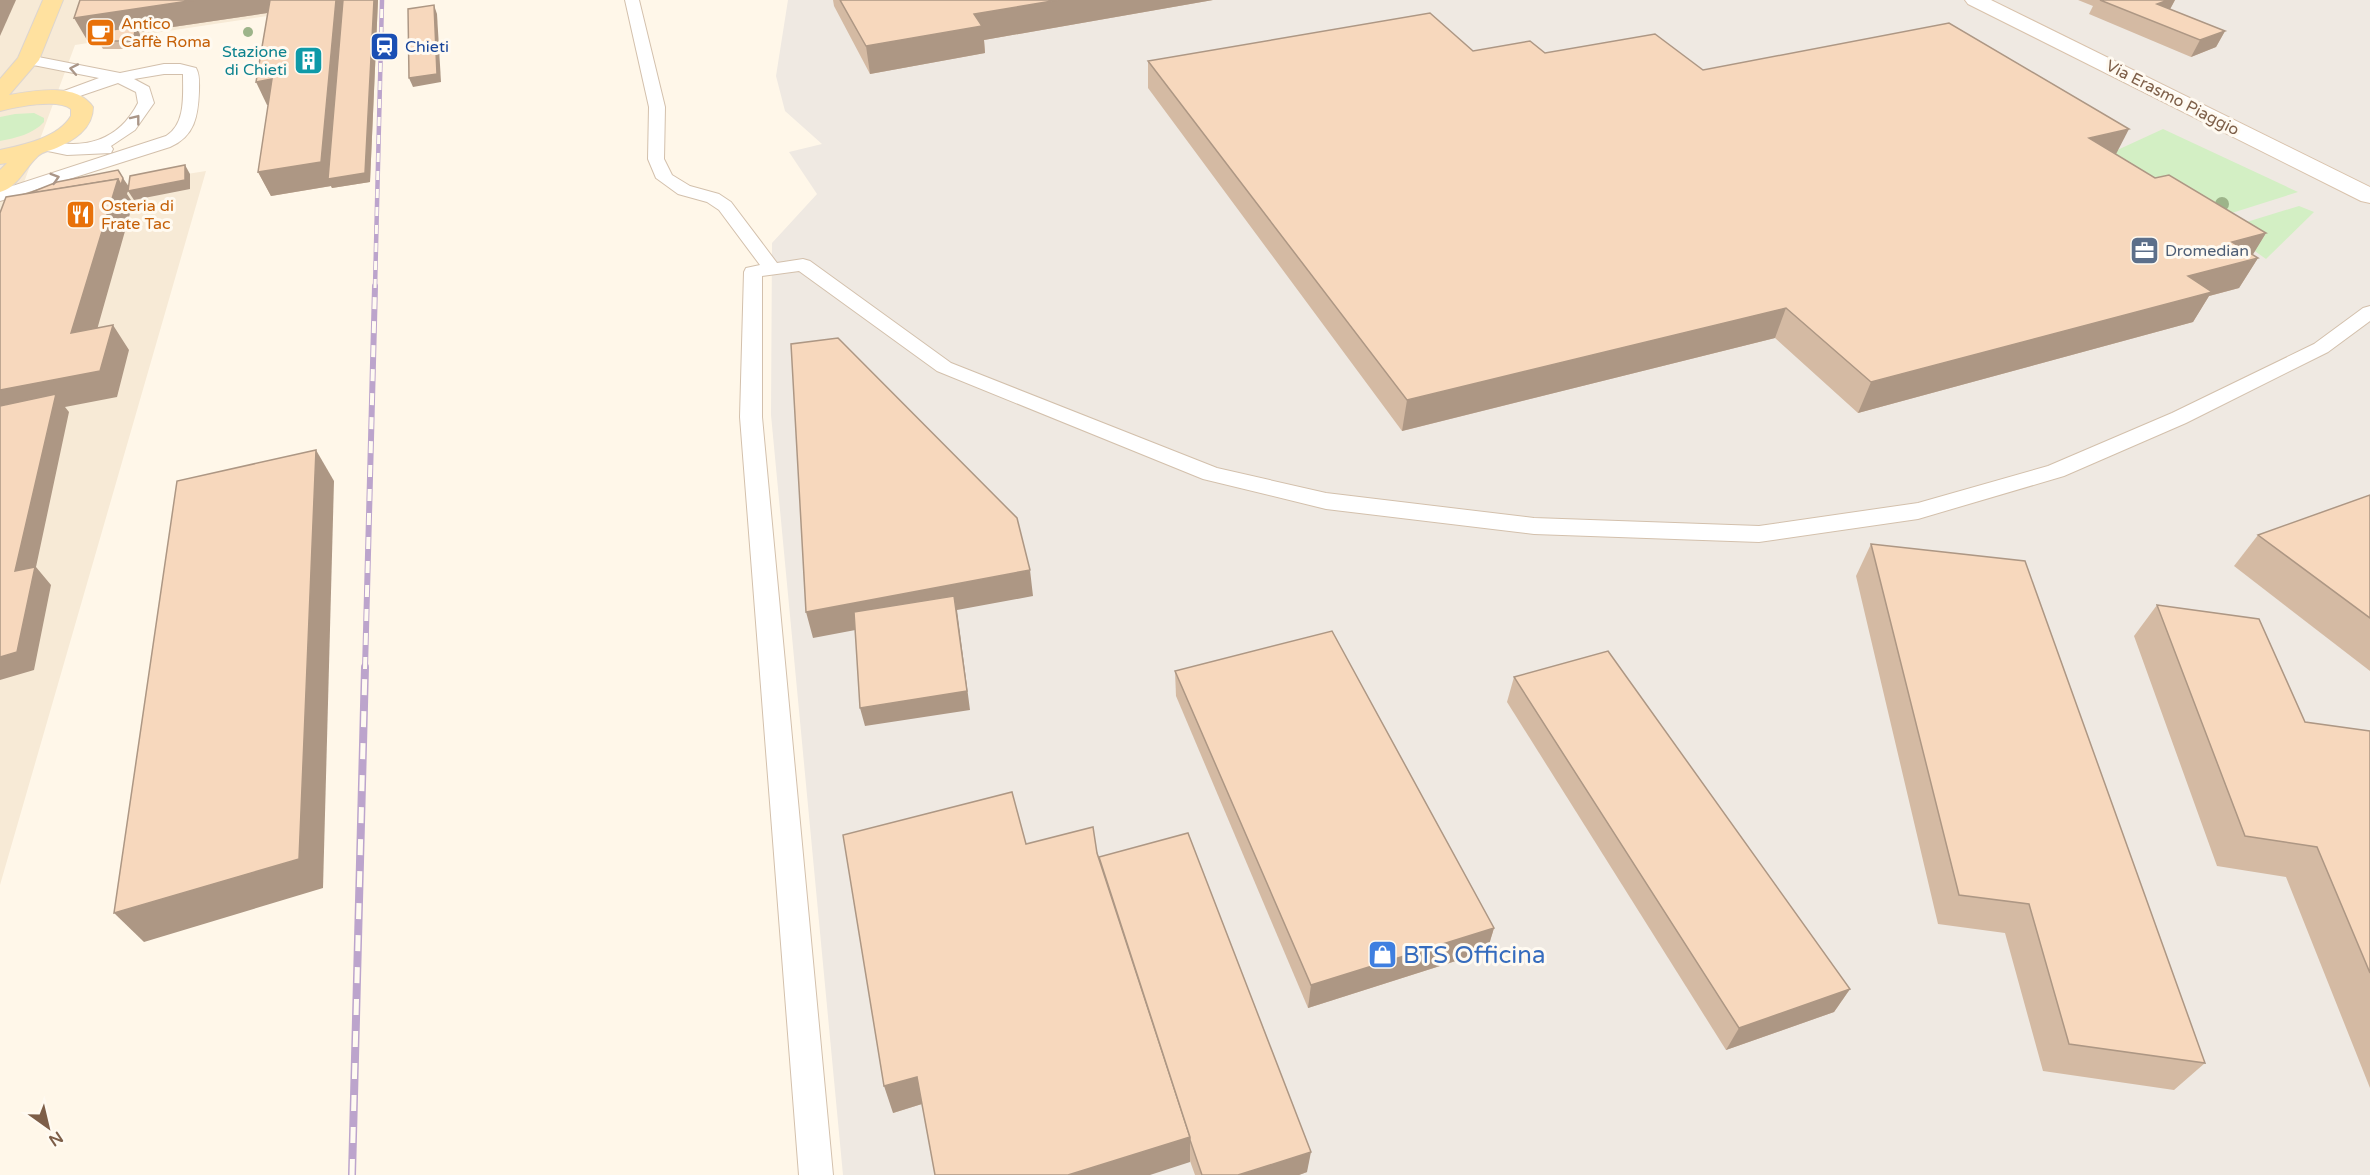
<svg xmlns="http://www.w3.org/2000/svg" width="2370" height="1175" font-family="'Varela Round',sans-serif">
	<rect width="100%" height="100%" fill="#fff7e9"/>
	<polygon fill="#f7ead6" points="0,0 277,0 274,15 75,45 17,201 206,171 0,885"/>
	<polygon fill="#efe9e2" points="788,0 2370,0 2370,1175 843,1175 771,415 772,243 817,194 789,152 822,144 785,111 776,76"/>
	<g fill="#d3efc4">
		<path d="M34,113l10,5v4c-11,12 -28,16 -44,19v-24l15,-3z"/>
		<polygon points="2163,129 2298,192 2216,218 2179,208 2113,152"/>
		<polygon points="2299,206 2314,212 2266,259 2224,229"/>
	</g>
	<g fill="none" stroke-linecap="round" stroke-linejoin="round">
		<defs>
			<g id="lane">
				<polygon points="625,0 639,0 665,107 664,159 672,175 690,186 719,194 731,202 777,263 803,259 810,261 951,363 1217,468 1326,493 1534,518 1759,526 1918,503 2048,466 2172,413 2314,344 2363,308 2370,306 2370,321 2328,352 2186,423 2064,476 1918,519 1759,542 1534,534 1326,509 1203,479 937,371 799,271 762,276 762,417 833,1175 799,1175 740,417 744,272 746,268 760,265 719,210 707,202 678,194 656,178 648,159 649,107"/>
				<path d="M28,55l92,18 44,-9h16l16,4c4,7 3,15 3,23 -1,25 -4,45 -29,56l-170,54v-11l166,-54c20,-12 17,-41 17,-62h-19l-30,5 15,8 5,16 -19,27 -24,16 2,3 -2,4 -44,2 -29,-6 -2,-4 8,-5c39,10 74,2 94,-37l-2,-11 -18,-9 -53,18h-12l-2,-3 2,-3 46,-17 -76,-15 -3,-3z"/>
			</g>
			<polygon id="secondary" points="1965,0 1991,0 2370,187 2370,203 2361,201 1968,4"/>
			<path id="primary" d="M43,0h20l-24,60 -30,35c25,-4 67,-13 84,12 0,22 -20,34 -39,42 -6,2 -13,3 -17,8 -12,11 -20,31 -37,35v-22l7,-7 -7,1v-14c23,-5 58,-12 71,-34v-7c-13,-11 -55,-2 -71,2v-32l18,-21z"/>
		</defs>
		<use href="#lane" stroke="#d3c0ac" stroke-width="2"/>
		<use href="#secondary" stroke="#d9c2ab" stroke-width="2"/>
		<use href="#primary" stroke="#ddd5cf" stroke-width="2"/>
		<use href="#lane" fill="#fff" fill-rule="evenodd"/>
		<use href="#secondary" fill="#fff" fill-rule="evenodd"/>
		<use href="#primary" fill="#ffe19f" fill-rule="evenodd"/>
		<defs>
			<polyline id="rail-far2" points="375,288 382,0"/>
			<polyline id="rail-far1" points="365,669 375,286"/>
			<polyline id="rail" points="352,1175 365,667"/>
		</defs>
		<use href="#rail-far2" stroke="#bca4cc" stroke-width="4.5"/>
		<use href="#rail-far1" stroke="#bca4cc" stroke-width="6"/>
		<use href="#rail" stroke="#bca4cc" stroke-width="8"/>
		<use href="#rail-far2" stroke="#fffaf1" stroke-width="3" stroke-dasharray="9" stroke-linecap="butt"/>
		<use href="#rail-far1" stroke="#fffaf1" stroke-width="4" stroke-dasharray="12" stroke-linecap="butt"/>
		<use href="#rail" stroke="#fffaf1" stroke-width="5" stroke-dasharray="16" stroke-linecap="butt"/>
	</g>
	<g fill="#9db48a">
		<circle cx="248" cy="32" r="5"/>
		<circle cx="2222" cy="204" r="7"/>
	</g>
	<g fill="#d4baa3">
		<polygon points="80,0 378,0 370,182 332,188 331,186 271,196 258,172 268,105 267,105 267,13 139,32 140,35 137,49 103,49 98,41 99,39 87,40"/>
		<polygon points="833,0 1213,0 984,40 985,53 870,74 834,6"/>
		<polygon points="2078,0 2175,0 2170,9 2225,31 2216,47 2191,57 2089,14 2093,6"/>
		<polygon points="1473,51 1703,70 2116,154 2155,178 2266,233 2252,255 2258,258 2239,288 2209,296 2193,322 1858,413 1775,338 1402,431 1148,88 1148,61"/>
		<polygon points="2370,495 2370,671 2234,566 2258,535"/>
		<polygon points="1871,544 2205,1063 2174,1090 2043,1071 2005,933 1938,924 1856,576"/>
		<polygon points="2157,605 2305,722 2370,731 2370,1088 2286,877 2217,866 2134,636"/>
		<polygon points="1175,671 1494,928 1487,951 1308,1008 1176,696"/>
		<polygon points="1514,677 1850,989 1834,1012 1726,1050 1507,702"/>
		<polygon points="1026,844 1097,853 1099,857 1307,1172 1299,1175 1195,1175 1190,1161 1190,1162 922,1104 893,1113"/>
	</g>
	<g fill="#ad9784">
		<polygon points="0,0 16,0 0,36"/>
		<polygon points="195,0 275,0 274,12 139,32 140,35 137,49 133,41 134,33 87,40 74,18"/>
		<polygon points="336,0 378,0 370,182 332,188 331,186 271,196 258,172"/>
		<polygon points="1058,0 1213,0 984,40 985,53 870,74 866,46 974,14"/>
		<polygon points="2168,0 2175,0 2168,13 2157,4"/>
		<polygon points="434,5 437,14 441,82 413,87 409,78"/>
		<polygon points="2225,31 2216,47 2191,57 2200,40"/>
		<polygon points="272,79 283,103 267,105 256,82"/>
		<polygon points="2129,129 2114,158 2089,138"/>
		<polygon points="185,165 190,174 190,189 134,200 128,191"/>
		<polygon points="123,178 129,187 127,194 133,203 89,358 71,333 118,179"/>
		<polygon points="2266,233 2249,261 2258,258 2239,288 2209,296 2193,322 1858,413 1871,382 2232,242"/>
		<polygon points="1786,308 1775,338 1402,431 1407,400"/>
		<polygon points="113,325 129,350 117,397 65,407 69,412 36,567 51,585 34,670 0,680 0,657 15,571 0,419 0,390"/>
		<polygon points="316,450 334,481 323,888 144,942 114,913"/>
		<polygon points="1030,570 1033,596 957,610 970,710 865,726 860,708 956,611 813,638 806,612"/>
		<polygon points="1494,928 1487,951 1308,1008 1311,985"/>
		<polygon points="1850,989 1834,1012 1726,1050 1739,1028"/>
		<polygon points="917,1077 925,1103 893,1113 884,1086"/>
		<polygon points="1190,1137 1190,1162 1150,1175 1068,1175"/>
		<polygon points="1311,1152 1307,1172 1299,1175 1238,1175"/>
	</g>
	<g fill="#f7d8bd" stroke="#ad9784" stroke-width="1.5">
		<polygon points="80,0 195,0 74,18"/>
		<polygon points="270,0 336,0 321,162 258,172 272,79 256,82"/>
		<polygon points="343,0 374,0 365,173 328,179"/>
		<polygon points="840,0 1058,0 974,14 982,26 866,46"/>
		<polygon points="2100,0 2168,0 2157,4 2225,31 2200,40"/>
		<polygon points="434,5 437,74 409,78 408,9"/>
		<polygon points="1430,13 1473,51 1530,41 1545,53 1655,34 1703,70 1949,23 2129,129 2089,138 2155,178 2169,175 2266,233 2232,242 2258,258 2188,276 2212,292 1871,382 1786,308 1407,400 1148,61"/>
		<polygon points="136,26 133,41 98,41 100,32"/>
		<polygon points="185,165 185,180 128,191 130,176"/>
		<polygon points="118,170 123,178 121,185 118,179 27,194 57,182"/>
		<polygon points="118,179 71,333 113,325 100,371 0,390 0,213 6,197"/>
		<polygon points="838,338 1017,518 1030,570 806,612 791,344"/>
		<polygon points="56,394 15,571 35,567 17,652 0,657 0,406"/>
		<polygon points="316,450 299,859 114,913 177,481"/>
		<polygon points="2370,495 2370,618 2258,535"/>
		<polygon points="1871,544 2025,561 2205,1063 2069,1044 2029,904 1959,895"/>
		<polygon points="954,596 967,691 860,708 854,612"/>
		<polygon points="2157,605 2259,619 2305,722 2370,731 2370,973 2317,847 2245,836"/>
		<polygon points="1332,631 1494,928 1311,985 1175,671"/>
		<polygon points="1608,651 1850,989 1739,1028 1514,677"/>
		<polygon points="1012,792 1026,844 1093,827 1097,853 1190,1137 1068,1175 935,1175 917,1077 884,1086 843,835"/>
		<polygon points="1188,833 1311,1152 1238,1175 1202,1175 1190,1140 1190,1137 1099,857"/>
	</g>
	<defs><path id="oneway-chevron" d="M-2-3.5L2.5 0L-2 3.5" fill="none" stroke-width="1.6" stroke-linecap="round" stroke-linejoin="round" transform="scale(1.5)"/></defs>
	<g stroke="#aa9688">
		<use href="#oneway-chevron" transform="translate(74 69) rotate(-169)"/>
		<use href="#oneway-chevron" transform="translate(136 119) rotate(-52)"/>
		<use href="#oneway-chevron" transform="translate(55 178) rotate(-17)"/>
	</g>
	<defs>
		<symbol id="cafe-square" viewBox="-11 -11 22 22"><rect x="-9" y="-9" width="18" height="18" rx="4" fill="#e8710a" stroke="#fffaf1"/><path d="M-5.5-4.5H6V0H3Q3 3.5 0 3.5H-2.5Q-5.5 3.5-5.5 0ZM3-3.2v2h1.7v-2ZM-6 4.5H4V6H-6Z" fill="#fff"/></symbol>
		<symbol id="station-square" viewBox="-11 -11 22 22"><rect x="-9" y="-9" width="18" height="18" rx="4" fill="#1a4fb4" stroke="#fffaf1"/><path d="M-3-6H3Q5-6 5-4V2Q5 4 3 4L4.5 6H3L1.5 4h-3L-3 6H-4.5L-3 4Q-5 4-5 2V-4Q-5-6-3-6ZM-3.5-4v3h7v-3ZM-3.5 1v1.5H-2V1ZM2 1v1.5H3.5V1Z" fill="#fff"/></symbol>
		<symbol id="building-square" viewBox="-11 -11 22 22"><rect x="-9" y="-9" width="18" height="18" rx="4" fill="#0f9aa8" stroke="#fffaf1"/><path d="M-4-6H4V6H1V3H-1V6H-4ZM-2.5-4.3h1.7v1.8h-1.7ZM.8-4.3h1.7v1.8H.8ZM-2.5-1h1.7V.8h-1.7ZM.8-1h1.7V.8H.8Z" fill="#fff"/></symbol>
		<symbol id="restaurant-square" viewBox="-11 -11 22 22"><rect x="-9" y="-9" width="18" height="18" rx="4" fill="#e8710a" stroke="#fffaf1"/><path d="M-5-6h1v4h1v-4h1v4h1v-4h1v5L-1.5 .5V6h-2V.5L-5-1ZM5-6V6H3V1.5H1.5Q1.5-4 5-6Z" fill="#fff"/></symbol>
		<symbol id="office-square" viewBox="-11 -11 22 22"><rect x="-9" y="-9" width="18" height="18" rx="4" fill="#5c6f8a" stroke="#fffaf1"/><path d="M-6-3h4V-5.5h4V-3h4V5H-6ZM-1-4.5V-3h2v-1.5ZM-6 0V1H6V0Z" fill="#fff"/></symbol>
		<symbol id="shop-square" viewBox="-11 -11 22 22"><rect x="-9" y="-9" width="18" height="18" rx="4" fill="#3f7fe0" stroke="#fffaf1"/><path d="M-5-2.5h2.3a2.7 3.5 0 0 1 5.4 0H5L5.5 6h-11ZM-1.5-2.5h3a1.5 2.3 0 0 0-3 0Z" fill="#fff"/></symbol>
	</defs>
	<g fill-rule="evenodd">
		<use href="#cafe-square" x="84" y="16" width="33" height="33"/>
		<use href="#station-square" x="368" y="30" width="33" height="33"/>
		<use href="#building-square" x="292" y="44" width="33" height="33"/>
		<use href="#restaurant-square" x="64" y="198" width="33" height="33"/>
		<use href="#office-square" x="2128" y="234" width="33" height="33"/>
		<use href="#shop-square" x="1366" y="938" width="33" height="33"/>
	</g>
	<g text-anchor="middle" stroke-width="6" stroke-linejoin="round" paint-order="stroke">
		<g font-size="16" fill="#c56008" stroke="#fffaf1" text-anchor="start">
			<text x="121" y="29">Antico<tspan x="121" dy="18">Caffè Roma</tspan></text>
			<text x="101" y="211">Osteria di<tspan x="101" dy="18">Frate Tac</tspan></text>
		</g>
		<g font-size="16" fill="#164399" stroke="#fffaf1" text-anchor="start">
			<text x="405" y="52">Chieti</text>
		</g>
		<g font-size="16" fill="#0d838f" stroke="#fffaf1" text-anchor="end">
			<text x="287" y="57">Stazione<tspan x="287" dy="18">di Chieti</tspan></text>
		</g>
		<g font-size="16" fill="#7d5e48" stroke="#fffaf1">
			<text transform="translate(2173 97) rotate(27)" y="6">Via Erasmo Piaggio</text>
		</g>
		<g font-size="16" fill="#4e5e75" stroke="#fffaf1" text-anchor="start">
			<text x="2165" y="256">Dromedian</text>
		</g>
		<g font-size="24" fill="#366cbe" stroke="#fffaf1" text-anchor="start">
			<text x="1403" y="963">BTS Officina</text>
		</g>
	</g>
	<g transform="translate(48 1127) rotate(146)" stroke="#fffaf1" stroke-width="4.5" paint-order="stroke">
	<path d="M0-4.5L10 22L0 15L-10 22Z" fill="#7d5e48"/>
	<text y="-9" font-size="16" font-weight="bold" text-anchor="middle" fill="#7d5e48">N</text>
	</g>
</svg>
